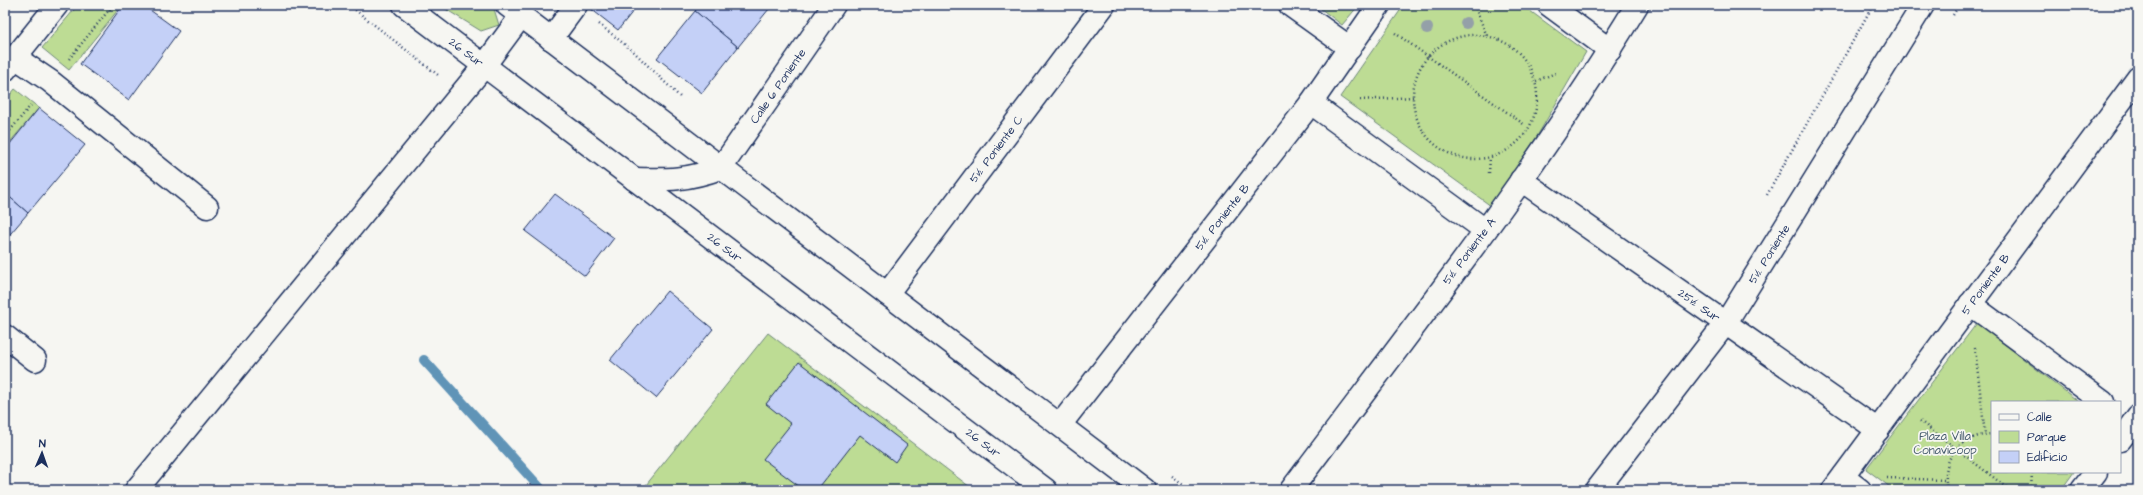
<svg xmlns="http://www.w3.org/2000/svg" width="2143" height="495" font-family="'Architects Daughter',sans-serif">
	<rect width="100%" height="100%" fill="#f6f6f2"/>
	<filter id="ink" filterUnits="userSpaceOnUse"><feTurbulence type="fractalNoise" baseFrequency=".025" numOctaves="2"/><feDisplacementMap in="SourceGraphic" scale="8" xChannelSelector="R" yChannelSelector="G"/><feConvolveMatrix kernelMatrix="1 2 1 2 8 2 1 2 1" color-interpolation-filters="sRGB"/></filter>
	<g filter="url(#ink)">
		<g fill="#bddc94" stroke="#6c8679">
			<polygon points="78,5 122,5 69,70 42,48"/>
			<polygon points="439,5 489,5 494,9 499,25 481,31"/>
			<polygon points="1316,5 1359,5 1342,25"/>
			<polygon points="1404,5 1522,5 1586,52 1536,138 1491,206 1340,97"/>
			<polygon points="15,89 39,108 5,148 5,101"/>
			<polygon points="1977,323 2079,402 1992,402 1992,472 2074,472 2061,490 1894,490 1866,469"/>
			<polygon points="768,333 974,490 642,490"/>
		</g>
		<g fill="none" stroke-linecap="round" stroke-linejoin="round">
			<polyline stroke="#6194b7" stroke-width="10" points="424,360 542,490"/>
		</g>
		<g fill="#c4d0f7" stroke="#1b2f5e">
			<polygon points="123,5 143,5 179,31 129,100 80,64"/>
			<polygon points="586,5 638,5 618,30"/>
			<polygon points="700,5 765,5 769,9 738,47 695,11"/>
			<polygon points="695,11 738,47 702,93 657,58"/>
			<polygon points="39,108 85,145 28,213 5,193 5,150"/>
			<polygon points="5,193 28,213 5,240"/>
			<polygon points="555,194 614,238 585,276 525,231"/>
			<polygon points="667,291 713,329 656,398 610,360"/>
			<polygon points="799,362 907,445 895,462 860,435 817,490 804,490 763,459 791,424 766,404"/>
		</g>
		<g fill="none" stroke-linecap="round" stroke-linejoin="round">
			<defs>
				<g id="minor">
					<path id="s1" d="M404,5l642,485"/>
					<polyline points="507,5 1145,490"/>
					<polyline points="1290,5 1350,48"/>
					<polyline points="1549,5 1610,50"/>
					<polyline points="551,39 576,5"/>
					<polyline points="16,58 50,81 207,207"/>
					<polyline points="5,70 57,5"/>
					<polyline points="1311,103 1485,230"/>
					<path id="s2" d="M634,179c35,1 53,1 87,-11l113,-163"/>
					<polyline points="1521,180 1878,430"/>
					<polyline points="887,294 1104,5"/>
					<polyline points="1970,304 2103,402"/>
					<polyline points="5,336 35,360"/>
					<polyline points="1060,425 1311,103 1379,5"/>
					<polyline points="2120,440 2138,416"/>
					<polyline points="1843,477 1860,490"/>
					<polyline points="136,490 484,66 521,16"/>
					<path d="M1291,490c119,-159 243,-315 346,-485"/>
					<polyline points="1597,490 1725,324 1923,5"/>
					<path id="s3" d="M1833,490l305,-412"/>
					<polyline points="2082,490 2096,472"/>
				</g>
			</defs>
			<use href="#minor" stroke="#1b2f5e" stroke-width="25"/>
			<g stroke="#1b2f5e" stroke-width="2.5" stroke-dasharray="1 3" stroke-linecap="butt">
				<polyline points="349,5 438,75"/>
				<polyline points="1474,5 1487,36"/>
				<polyline points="1953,15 1959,5"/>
				<polyline points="599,24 633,51 680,97"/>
				<polyline points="1395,33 1525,125"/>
				<circle cx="1475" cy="97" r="62"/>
				<polyline points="69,59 113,5"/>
				<polyline points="1536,81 1558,72"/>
				<polyline points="1360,100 1413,97"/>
				<polyline points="5,137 31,105"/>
				<polyline points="1489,173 1490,157"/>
				<polyline points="1767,195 1873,5"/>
				<polyline points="1975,348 1985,435"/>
				<polyline points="1920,421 2010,490"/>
				<polyline points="1172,476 1191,490"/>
				<polyline points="1887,478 1945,480"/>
				<path d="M1947,490c-6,-33 12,-54 45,-56"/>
				<polyline points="2031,490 2032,472"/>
			</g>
			<use href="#minor" stroke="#f6f6f2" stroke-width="22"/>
		</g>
		<g fill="#94a0a8">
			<circle cx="1466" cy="23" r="6"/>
			<circle cx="1427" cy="28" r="6"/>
		</g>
	</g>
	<g text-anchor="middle" stroke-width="3.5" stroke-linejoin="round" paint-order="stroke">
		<g font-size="12" fill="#1b2f5e" stroke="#f6f6f2">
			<text dy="4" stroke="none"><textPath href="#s1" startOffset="78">26 Sur</textPath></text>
			<text dy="4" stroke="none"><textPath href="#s2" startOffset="188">Calle 6 Poniente</textPath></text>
			<text transform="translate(996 149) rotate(-53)" y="4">5½ Poniente C</text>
			<text transform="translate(1222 217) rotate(-52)" y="4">5½ Poniente B</text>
			<text dy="4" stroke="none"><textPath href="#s1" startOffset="402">26 Sur</textPath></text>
			<text transform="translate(1469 251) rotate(-53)" y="4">5½ Poniente A</text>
			<text transform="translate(1769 254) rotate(-58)" y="4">5½ Poniente</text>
			<text dy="4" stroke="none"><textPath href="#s3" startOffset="256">5 Poniente B</textPath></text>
			<text transform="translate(1699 305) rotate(35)" y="4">25½ Sur</text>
			<text dy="4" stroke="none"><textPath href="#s1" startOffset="726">26 Sur</textPath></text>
		</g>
		<g font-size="12" fill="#445a6c" stroke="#f6f6f2">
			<text x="1945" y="440">Plaza Villa<tspan x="1945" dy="14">Conavicoop</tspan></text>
		</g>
	</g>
	<rect width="2143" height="495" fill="none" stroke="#f6f6f2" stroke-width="20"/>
	<rect x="10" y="10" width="2123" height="475" fill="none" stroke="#1b2f5e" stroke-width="1.5" filter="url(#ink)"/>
	<rect x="1991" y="401" width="130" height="72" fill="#f6f6f2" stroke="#9ea6b7"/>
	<rect x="1999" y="414" width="20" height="6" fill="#f6f6f2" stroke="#9ea6b7"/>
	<text x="2027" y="421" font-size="12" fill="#1b2f5e">Calle</text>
	<rect x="1999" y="431" width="20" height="12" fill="#bddc94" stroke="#9ea6b7"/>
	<text x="2027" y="441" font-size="12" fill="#1b2f5e">Parque</text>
	<rect x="1999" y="451" width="20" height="12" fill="#c4d0f7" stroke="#9ea6b7"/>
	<text x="2027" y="461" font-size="12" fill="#1b2f5e">Edificio</text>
	<g transform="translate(42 453) rotate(2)" stroke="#f6f6f2" stroke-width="3" paint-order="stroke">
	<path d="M0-3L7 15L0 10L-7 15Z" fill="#1b2f5e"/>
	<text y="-6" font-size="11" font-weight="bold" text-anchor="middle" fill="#1b2f5e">N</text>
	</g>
</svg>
